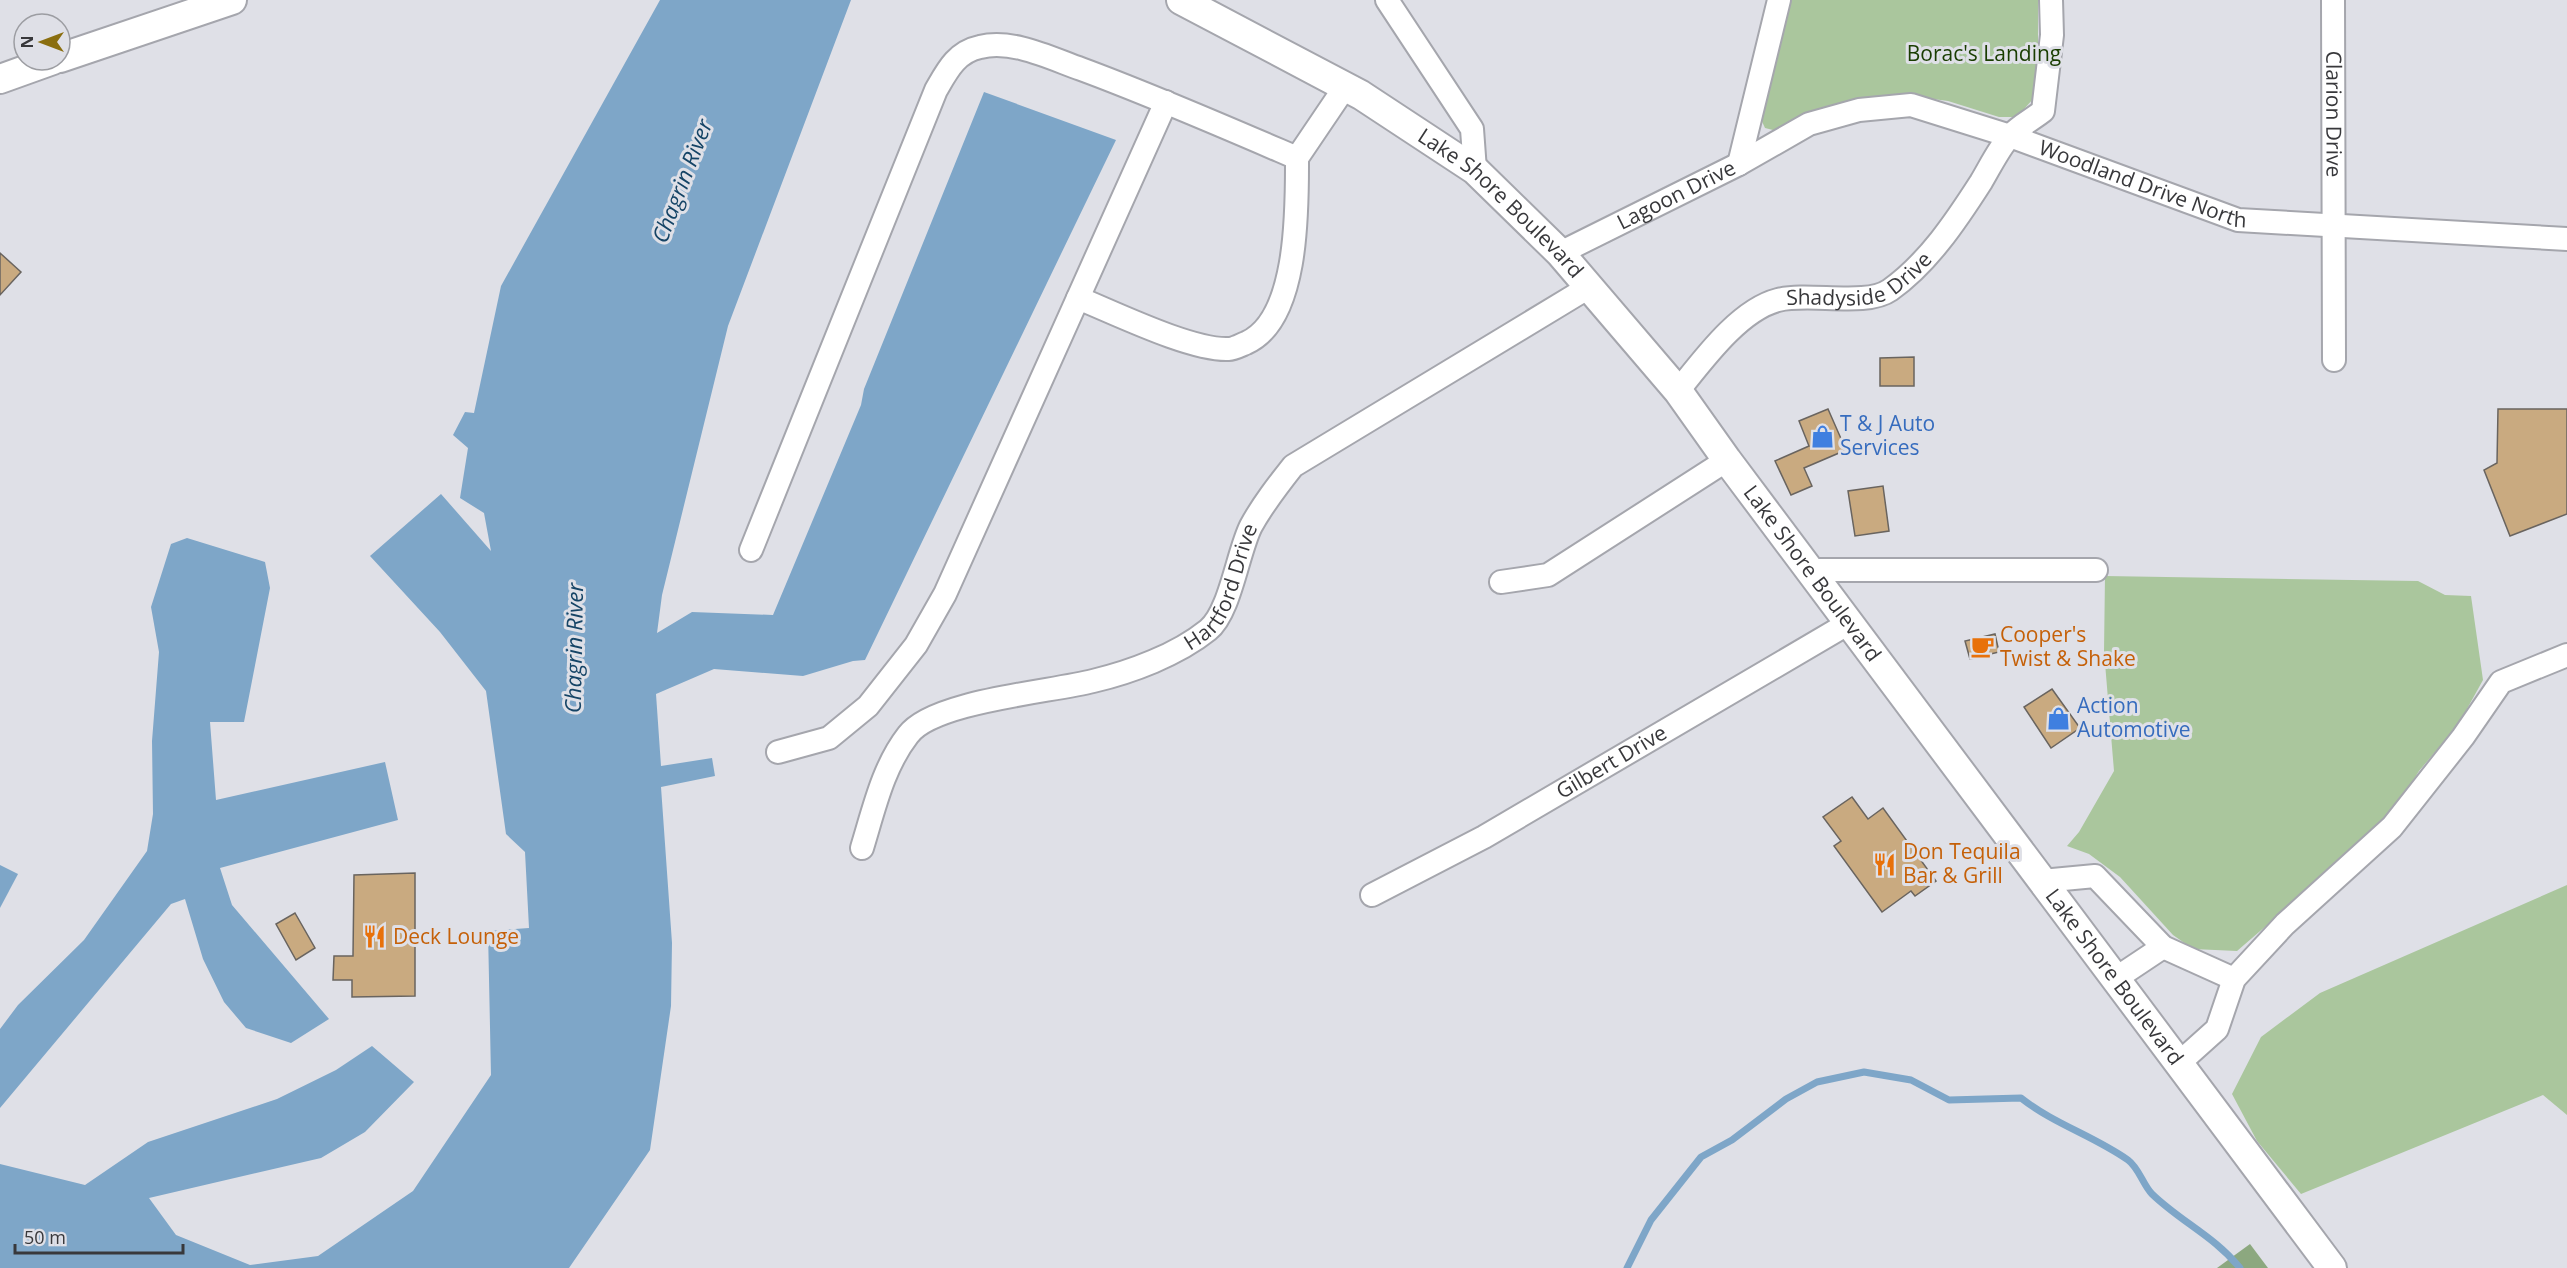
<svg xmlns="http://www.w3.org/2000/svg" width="2567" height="1268" font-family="'Open Sans',sans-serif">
	<rect width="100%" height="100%" fill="#dfe0e7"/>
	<g fill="#aac69d">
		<polygon points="1785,0 2038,0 2038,59 2033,99 2017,117 1999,117 1948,101 1904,95 1859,99 1813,113 1777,131 1765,128 1758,113"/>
		<polygon points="2105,576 2418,581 2445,595 2471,596 2483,680 2458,725 2419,771 2389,820 2237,951 2193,949 2173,935 2120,877 2089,854 2067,846 2079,832 2114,771 2104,651"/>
		<polygon points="2567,885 2567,1115 2543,1095 2301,1194 2257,1141 2232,1094 2261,1037 2320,993"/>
	</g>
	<polygon fill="#8ca87f" points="2250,1244 2268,1268 2217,1268"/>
	<g fill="#7ea6c8">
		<polygon points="660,0 851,0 728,326 662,595 657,633 692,612 773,615 861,405 864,389 984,92 1116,140 865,660 853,661 803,676 714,669 656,694 661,766 712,758 715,776 661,787 672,943 671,1006 650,1150 569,1268 0,1268 0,1164 85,1185 148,1142 277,1099 336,1070 372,1046 414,1082 365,1132 321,1158 149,1198 176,1235 250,1265 318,1256 413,1191 491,1075 488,931 529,928 525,852 506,834 486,691 440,632 370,556 441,494 491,551 484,513 460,498 468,448 453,435 465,412 474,413 501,286"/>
		<polygon points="187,538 265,562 270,588 244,722 210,722 216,800 385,762 398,820 220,868 232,905 329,1019 291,1043 246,1028 224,1002 203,959 185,899 171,904 0,1108 0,1029 18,1005 84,940 147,851 153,814 152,741 159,652 151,607 171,544"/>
		<polygon points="0,865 18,874 0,908"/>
	</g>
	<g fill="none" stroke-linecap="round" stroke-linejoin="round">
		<path stroke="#7ea6c8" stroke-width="7" d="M1627,1268l24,-48 50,-63 31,-17 54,-41 31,-17 47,-10 47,8 38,20 72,-2c33,26 73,38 107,62 11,8 15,25 24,34 29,28 62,42 88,74"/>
	</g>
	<g fill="#c9aa80" stroke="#69645f" stroke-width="1.5">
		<polygon points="0,253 21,272 0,295"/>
		<polygon points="1914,357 1914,386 1880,386 1880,358"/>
		<polygon points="1828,409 1846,450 1804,468 1812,486 1791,495 1775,461 1809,446 1799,421"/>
		<polygon points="2498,409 2567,409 2567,514 2510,536 2484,470 2497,463"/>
		<polygon points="1883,486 1889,531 1855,536 1848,491"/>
		<polygon points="1995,634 1999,652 1970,659 1965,641"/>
		<polygon points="2052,689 2080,728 2051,748 2024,707"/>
		<polygon points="1852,797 1868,819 1883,808 1936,881 1915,896 1911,891 1882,912 1834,846 1841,841 1823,817"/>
		<polygon points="415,873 415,996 352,997 352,980 333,980 334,956 353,956 354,875"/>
		<polygon points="295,913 315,948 296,960 276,924"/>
	</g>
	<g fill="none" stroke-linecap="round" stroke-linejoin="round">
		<defs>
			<g id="minor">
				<polyline points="1387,0 1472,129 1475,170"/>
				<path id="s1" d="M2333,0l1,360"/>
				<polyline points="1739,164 1779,0"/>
				<path id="s2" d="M1560,253l179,-89 70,-40 50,-14 52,-5 99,31 228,84 329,19"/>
				<polyline points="1078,298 1166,102"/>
				<path id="s3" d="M1678,391c25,-31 61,-81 100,-91 31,-8 88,7 112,-10 38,-27 66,-69 91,-108 9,-15 18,-34 29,-46 9,-10 23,-17 33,-25l9,-76 -1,-35"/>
				<path d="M751,550l185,-460c11,-19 20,-38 44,-43 33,-8 70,11 101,22 73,27 144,58 216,89l48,-71"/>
				<polyline points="1810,570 2096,570"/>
				<polyline points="1501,582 1548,575 1727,460"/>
				<path d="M778,752l51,-14 39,-32 48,-61 29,-51 133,-296c37,15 114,53 151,51 5,0 12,-4 17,-6 53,-23 51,-136 51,-185"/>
				<path id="s4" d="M862,848c12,-39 21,-81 46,-113 25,-34 142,-43 185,-54 38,-9 84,-26 115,-51 22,-17 30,-79 43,-104 12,-22 27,-41 42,-60l296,-179"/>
				<polyline points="2042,881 2095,876 2163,947 2234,979"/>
				<path id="s5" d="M1372,895l112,-58 365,-214"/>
				<polyline points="2115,979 2163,947"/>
				<polyline points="2178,1064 2217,1029 2234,979 2285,924 2392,827 2463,737 2501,682 2567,655"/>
			</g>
			<g id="major">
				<path id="s6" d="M1181,0l180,95 114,75 85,83 118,138 49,69 605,808"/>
				<polyline points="60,58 232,0"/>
				<polyline points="0,79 53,60"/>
			</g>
		</defs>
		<use href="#minor" stroke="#a5a6ad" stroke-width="26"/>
		<use href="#major" stroke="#a5a6ad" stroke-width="32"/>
		<use href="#minor" stroke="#fff" stroke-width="22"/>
		<use href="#major" stroke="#fff" stroke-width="28"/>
	</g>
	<defs>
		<symbol id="shop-bare" viewBox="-9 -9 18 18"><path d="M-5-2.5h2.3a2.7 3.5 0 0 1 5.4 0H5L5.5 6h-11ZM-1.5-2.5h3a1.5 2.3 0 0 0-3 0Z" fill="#3f7fe0" stroke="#dfe0e7" stroke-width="2.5" paint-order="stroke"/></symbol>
		<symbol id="cafe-bare" viewBox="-9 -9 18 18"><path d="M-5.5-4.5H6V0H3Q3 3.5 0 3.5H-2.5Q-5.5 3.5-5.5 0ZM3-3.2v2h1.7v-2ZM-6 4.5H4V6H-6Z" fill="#e8710a" stroke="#dfe0e7" stroke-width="2.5" paint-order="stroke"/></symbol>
		<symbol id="restaurant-bare" viewBox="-9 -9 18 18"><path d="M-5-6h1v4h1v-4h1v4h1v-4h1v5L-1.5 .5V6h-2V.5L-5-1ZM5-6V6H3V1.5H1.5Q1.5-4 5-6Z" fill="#e8710a" stroke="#dfe0e7" stroke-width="2.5" paint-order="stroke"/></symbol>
	</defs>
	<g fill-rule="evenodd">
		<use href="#shop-bare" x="1806" y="420" width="33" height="33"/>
		<use href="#cafe-bare" x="1966" y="630" width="33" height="33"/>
		<use href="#shop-bare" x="2042" y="702" width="33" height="33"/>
		<use href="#restaurant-bare" x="1868" y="848" width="33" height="33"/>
		<use href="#restaurant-bare" x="358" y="920" width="33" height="33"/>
	</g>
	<g text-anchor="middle" stroke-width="6" stroke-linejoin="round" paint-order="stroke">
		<g font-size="21" fill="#193d00" stroke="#dfe0e7">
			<text x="1984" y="61">Borac's Landing</text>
		</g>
		<g font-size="21" fill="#38383b" stroke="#dfe0e7">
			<text dy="7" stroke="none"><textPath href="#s1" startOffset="114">Clarion Drive</textPath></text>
			<text dy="7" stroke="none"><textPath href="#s2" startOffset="630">Woodland Drive North</textPath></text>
			<text dy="7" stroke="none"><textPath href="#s2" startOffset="130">Lagoon Drive</textPath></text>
			<text dy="7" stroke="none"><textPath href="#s6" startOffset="381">Lake Shore Boulevard</textPath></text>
			<text dy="7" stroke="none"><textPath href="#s3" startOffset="224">Shadyside Drive</textPath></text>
			<text dy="7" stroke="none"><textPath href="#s6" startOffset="867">Lake Shore Boulevard</textPath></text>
			<text dy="7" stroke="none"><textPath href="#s4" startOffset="489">Hartford Drive</textPath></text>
			<text dy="7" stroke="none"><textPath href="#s5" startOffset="274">Gilbert Drive</textPath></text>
			<text dy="7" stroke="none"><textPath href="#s6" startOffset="1371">Lake Shore Boulevard</textPath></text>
		</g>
		<g font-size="21" fill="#366cbe" stroke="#dfe0e7" text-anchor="start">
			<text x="1840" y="431">T &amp; J Auto<tspan x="1840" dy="24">Services</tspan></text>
			<text x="2077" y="713">Action<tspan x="2077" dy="24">Automotive</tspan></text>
		</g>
		<g font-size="21" fill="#c56008" stroke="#dfe0e7" text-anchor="start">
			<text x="2000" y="642">Cooper's<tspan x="2000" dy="24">Twist &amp; Shake</tspan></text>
			<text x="1903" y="859">Don Tequila<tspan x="1903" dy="24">Bar &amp; Grill</tspan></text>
			<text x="393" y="944">Deck Lounge</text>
		</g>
		<g font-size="22" font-style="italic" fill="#154466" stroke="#dfe0e7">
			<text transform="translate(682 181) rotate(-69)" y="8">Chagrin River</text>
			<text transform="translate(574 648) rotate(-89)" y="8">Chagrin River</text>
		</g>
	</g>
	<g transform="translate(42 42) rotate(270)"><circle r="28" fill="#dfe0e7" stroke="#9c9da2" stroke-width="1.5"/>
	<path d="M0-4.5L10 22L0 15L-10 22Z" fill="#8a6e0f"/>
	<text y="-9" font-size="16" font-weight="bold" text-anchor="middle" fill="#38383b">N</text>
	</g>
	<path d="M15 1244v9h168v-9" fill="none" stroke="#38383b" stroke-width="3"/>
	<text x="24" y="1244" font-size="18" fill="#38383b" stroke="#dfe0e7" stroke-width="4.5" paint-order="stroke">50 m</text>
</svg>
